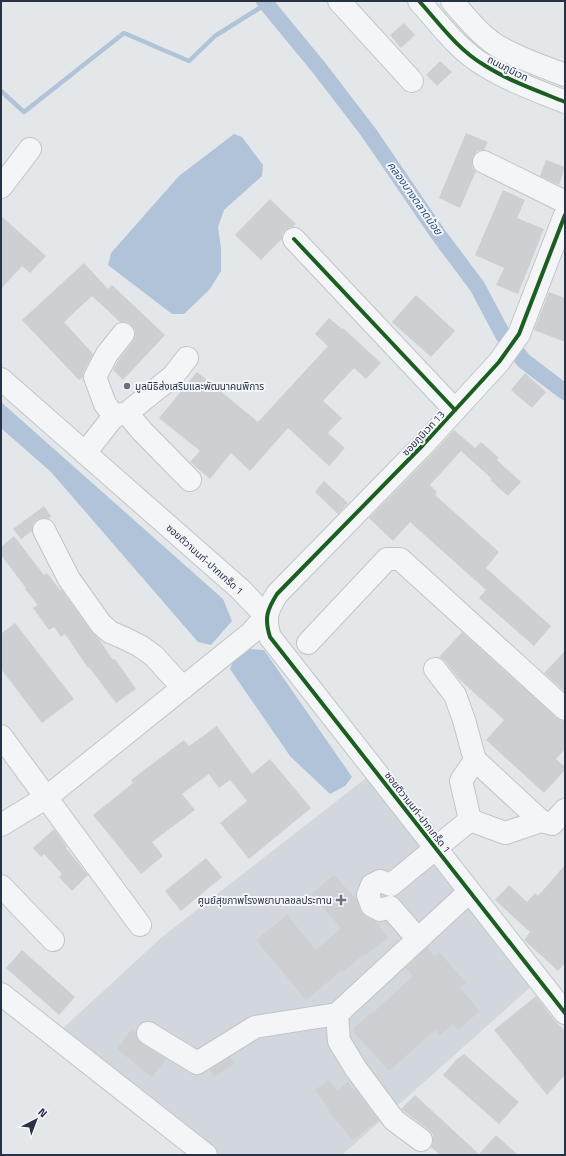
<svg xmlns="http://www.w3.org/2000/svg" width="566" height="1156" font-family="'Titillium Web','Noto Sans Thai',sans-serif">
	<rect width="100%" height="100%" fill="#e4e7ea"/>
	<polygon fill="#d2d6dd" points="370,775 532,986 342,1155 215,1155 60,1031 162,937"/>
	<g fill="#b0c3d8">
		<polygon points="234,134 242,137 263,165 262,176 224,210 218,227 221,248 221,271 210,289 184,314 172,314 108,265 111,253 179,176"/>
		<polygon points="1,402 223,599 232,621 211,645 198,642 51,472 1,428"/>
		<polygon points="250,649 264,650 352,777 345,786 330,794 290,756 230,669 233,661"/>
	</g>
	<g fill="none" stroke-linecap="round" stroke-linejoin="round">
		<polyline stroke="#b0c3d8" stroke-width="4.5" points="1,91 24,112 124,33 189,61 215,36 266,4"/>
		<polyline stroke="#b0c3d8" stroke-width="16" points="264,1 320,69 369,133 438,234 477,286 503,335 524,361 565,392"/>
	</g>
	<g fill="#cdcfd3">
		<polygon points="404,23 415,35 401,48 390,35"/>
		<polygon points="440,61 452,72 437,86 426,75"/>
		<polygon points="466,133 488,142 484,150 477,151 473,157 472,163 473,169 476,171 460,208 439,198"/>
		<polygon points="546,160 565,167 559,185 540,176"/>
		<polygon points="503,190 525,200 517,218 544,229 518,294 496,285 504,268 475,255"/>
		<polygon points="270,199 296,224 293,227 291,227 285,230 282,235 282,239 261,260 235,235"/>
		<polygon points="1,216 46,256 30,273 22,266 1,289"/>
		<polygon points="84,263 108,289 112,285 165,335 123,380 113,370 118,361 133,341 135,335 135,330 130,324 125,322 120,322 92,296 64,322 93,354 84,371 83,377 79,380 22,320"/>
		<polygon points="549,292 565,298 565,342 534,330"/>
		<polygon points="416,295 455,331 431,357 392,322"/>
		<polygon points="329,318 342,329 343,328 381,363 366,379 354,368 323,401 342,418 328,433 345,448 329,466 288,428 250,471 231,453 210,479 190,462 200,451 159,418 197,372 258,422 328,346 315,334"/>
		<polygon points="525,373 546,392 532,408 511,390"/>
		<polygon points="454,430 475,448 481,442 499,458 497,460 521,482 508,496 490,480 492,479 461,451 430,485 437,492 435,495 499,552 486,568 551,626 534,646 479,598 486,590 410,522 393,541 369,518 432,454"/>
		<polygon points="324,481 348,503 338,514 315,492"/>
		<polygon points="44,506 51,516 48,519 44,518 38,519 33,524 32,531 21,539 13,529"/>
		<polygon points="14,536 44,575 47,573 60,590 61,589 91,631 99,639 113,660 115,659 136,689 116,703 89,667 88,668 65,634 61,637 54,627 49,630 33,608 38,605 25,589 26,588 1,555 1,547"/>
		<polygon points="15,623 74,699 42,723 1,669 1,634"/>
		<polygon points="462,632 557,718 562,721 565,721 565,749 556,759 565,767 565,770 544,793 486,740 504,720 458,678 445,661 439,657"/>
		<polygon points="565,651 565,692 544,673"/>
		<polygon points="217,726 252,774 270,759 311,808 249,859 220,823 247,801 230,780 219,788 209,774 182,794 195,810 152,842 163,856 141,874 93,815 133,783 131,780 184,740 189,746"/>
		<polygon points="54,829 67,847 66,848 88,875 72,891 59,877 62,874 44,854 41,857 33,848"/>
		<polygon points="206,858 222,877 181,911 165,891"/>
		<polygon points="565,865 565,963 558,971 524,940 530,932 495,900 509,885 527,902 535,893 538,896"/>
		<polygon points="334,875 357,900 361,911 366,917 375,921 388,937 365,956 364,954 343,972 342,970 306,1000 256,940 287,915 316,950 341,928 311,894"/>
		<polygon points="427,947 434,956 439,952 466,983 460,988 480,1011 458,1030 453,1024 440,1035 435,1030 389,1071 352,1030 372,1012 373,1013 413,976 405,968"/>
		<polygon points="22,950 75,997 59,1015 6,968"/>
		<polygon points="536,996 555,1021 565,1031 565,1075 547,1095 494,1030"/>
		<polygon points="132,1029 136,1032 137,1039 141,1043 166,1059 152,1077 117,1049"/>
		<polygon points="464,1054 519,1102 499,1124 443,1075 456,1060"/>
		<polygon points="230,1057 234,1064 214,1077 210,1070"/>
		<polygon points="329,1080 337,1091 348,1082 354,1090 355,1089 378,1120 353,1140 328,1111 330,1110 315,1090"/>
		<polygon points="415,1095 479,1154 496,1135 518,1155 440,1155 431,1147 433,1141 433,1135 429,1130 401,1109"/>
	</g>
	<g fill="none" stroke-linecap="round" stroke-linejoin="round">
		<defs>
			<g id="minor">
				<polyline points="339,1 412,81"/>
				<path d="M419,1c20,22 39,49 65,64 25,16 54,26 81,37"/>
				<path d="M452,1c13,15 27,33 44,44 21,13 46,21 69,30"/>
				<polyline points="484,162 565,202"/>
				<polyline points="1,187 30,149"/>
				<path d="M565,215l-46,119 -20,28 -76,83 -146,149c-10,16 -13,24 -7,43l295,376"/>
				<polyline points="294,239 455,410"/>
				<polyline points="123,334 107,354 95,377 105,404 114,416 127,413 173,376 187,358"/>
				<polyline points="1,379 240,589 266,616"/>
				<polyline points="127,413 141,430 190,480"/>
				<polyline points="85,453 114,416"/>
				<polyline points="44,530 69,579 101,624 110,632 124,638 140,646 154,656 183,688"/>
				<polyline points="308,643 387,559 400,559 565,709"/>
				<polyline points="435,669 455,695 464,720 475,760"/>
				<polyline points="1,736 140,925"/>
				<polyline points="470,820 461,781 475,760 541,821"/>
				<polyline points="1,825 47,797 251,633 266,616"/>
				<polyline points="1,886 53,940"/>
				<polyline points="418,939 390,907 380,910 372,906 368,895 372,885 380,881 391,885 470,820 505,833 541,821 552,824 565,810"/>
				<polyline points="1,994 206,1155"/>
				<polyline points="337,1014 339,1041 356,1069 394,1120 421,1140"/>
				<polyline points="148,1033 197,1063 255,1027 337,1014 469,892"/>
			</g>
		</defs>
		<use href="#minor" stroke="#c2c5c8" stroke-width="24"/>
		<use href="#minor" stroke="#f4f5f7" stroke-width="22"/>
		<defs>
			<g id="cycleway">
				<path d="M419,1c20,22 39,49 65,64 25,16 54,26 81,37"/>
				<path d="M565,215l-46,119 -20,28 -76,83 -146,149c-10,16 -13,24 -7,43l295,376"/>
				<polyline points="294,239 455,410"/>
			</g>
		</defs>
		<use href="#cycleway" stroke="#f3f5f9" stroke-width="6"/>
		<use href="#cycleway" stroke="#1b5e20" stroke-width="4"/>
	</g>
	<g fill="#6a717f" stroke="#f3f5f9" stroke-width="1.5">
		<circle cx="127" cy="386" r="4"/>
		<path d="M339 894h4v4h4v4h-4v4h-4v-4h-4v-4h4z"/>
	</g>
	<g text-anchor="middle" stroke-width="4" stroke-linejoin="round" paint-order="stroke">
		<g font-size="10" fill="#283246" stroke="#f3f5f9">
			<text transform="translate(508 68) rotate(27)" y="4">ถนนภูมิเวท</text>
			<text transform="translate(423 433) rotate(-47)" y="4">ซอยภูมิเวท 13</text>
			<text transform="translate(205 559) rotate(42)" y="4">ซอยติวานนท์-ปากเกร็ด 1</text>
			<text transform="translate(418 812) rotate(52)" y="4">ซอยติวานนท์-ปากเกร็ด 1</text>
		</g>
		<g font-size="10" fill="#283246" stroke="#f3f5f9" text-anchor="start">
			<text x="135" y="390">มูลนิธิส่งเสริมและพัฒนาคนพิการ</text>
			<text x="332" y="904" text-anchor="end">ศูนย์สุขภาพโรงพยาบาลชลประทาน</text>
		</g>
		<g font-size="11" font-style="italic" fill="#2d507f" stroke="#f3f5f9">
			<text transform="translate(415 198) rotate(55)" y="4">คลองบางตลาดน้อย</text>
		</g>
	</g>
	<rect width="566" height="1156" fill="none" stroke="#283246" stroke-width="4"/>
	<g transform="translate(36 1120) rotate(42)" stroke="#f3f5f9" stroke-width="3" paint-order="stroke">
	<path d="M0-3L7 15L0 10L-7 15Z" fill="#283246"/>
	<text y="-6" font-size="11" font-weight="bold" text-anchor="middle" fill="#283246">N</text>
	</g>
</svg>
